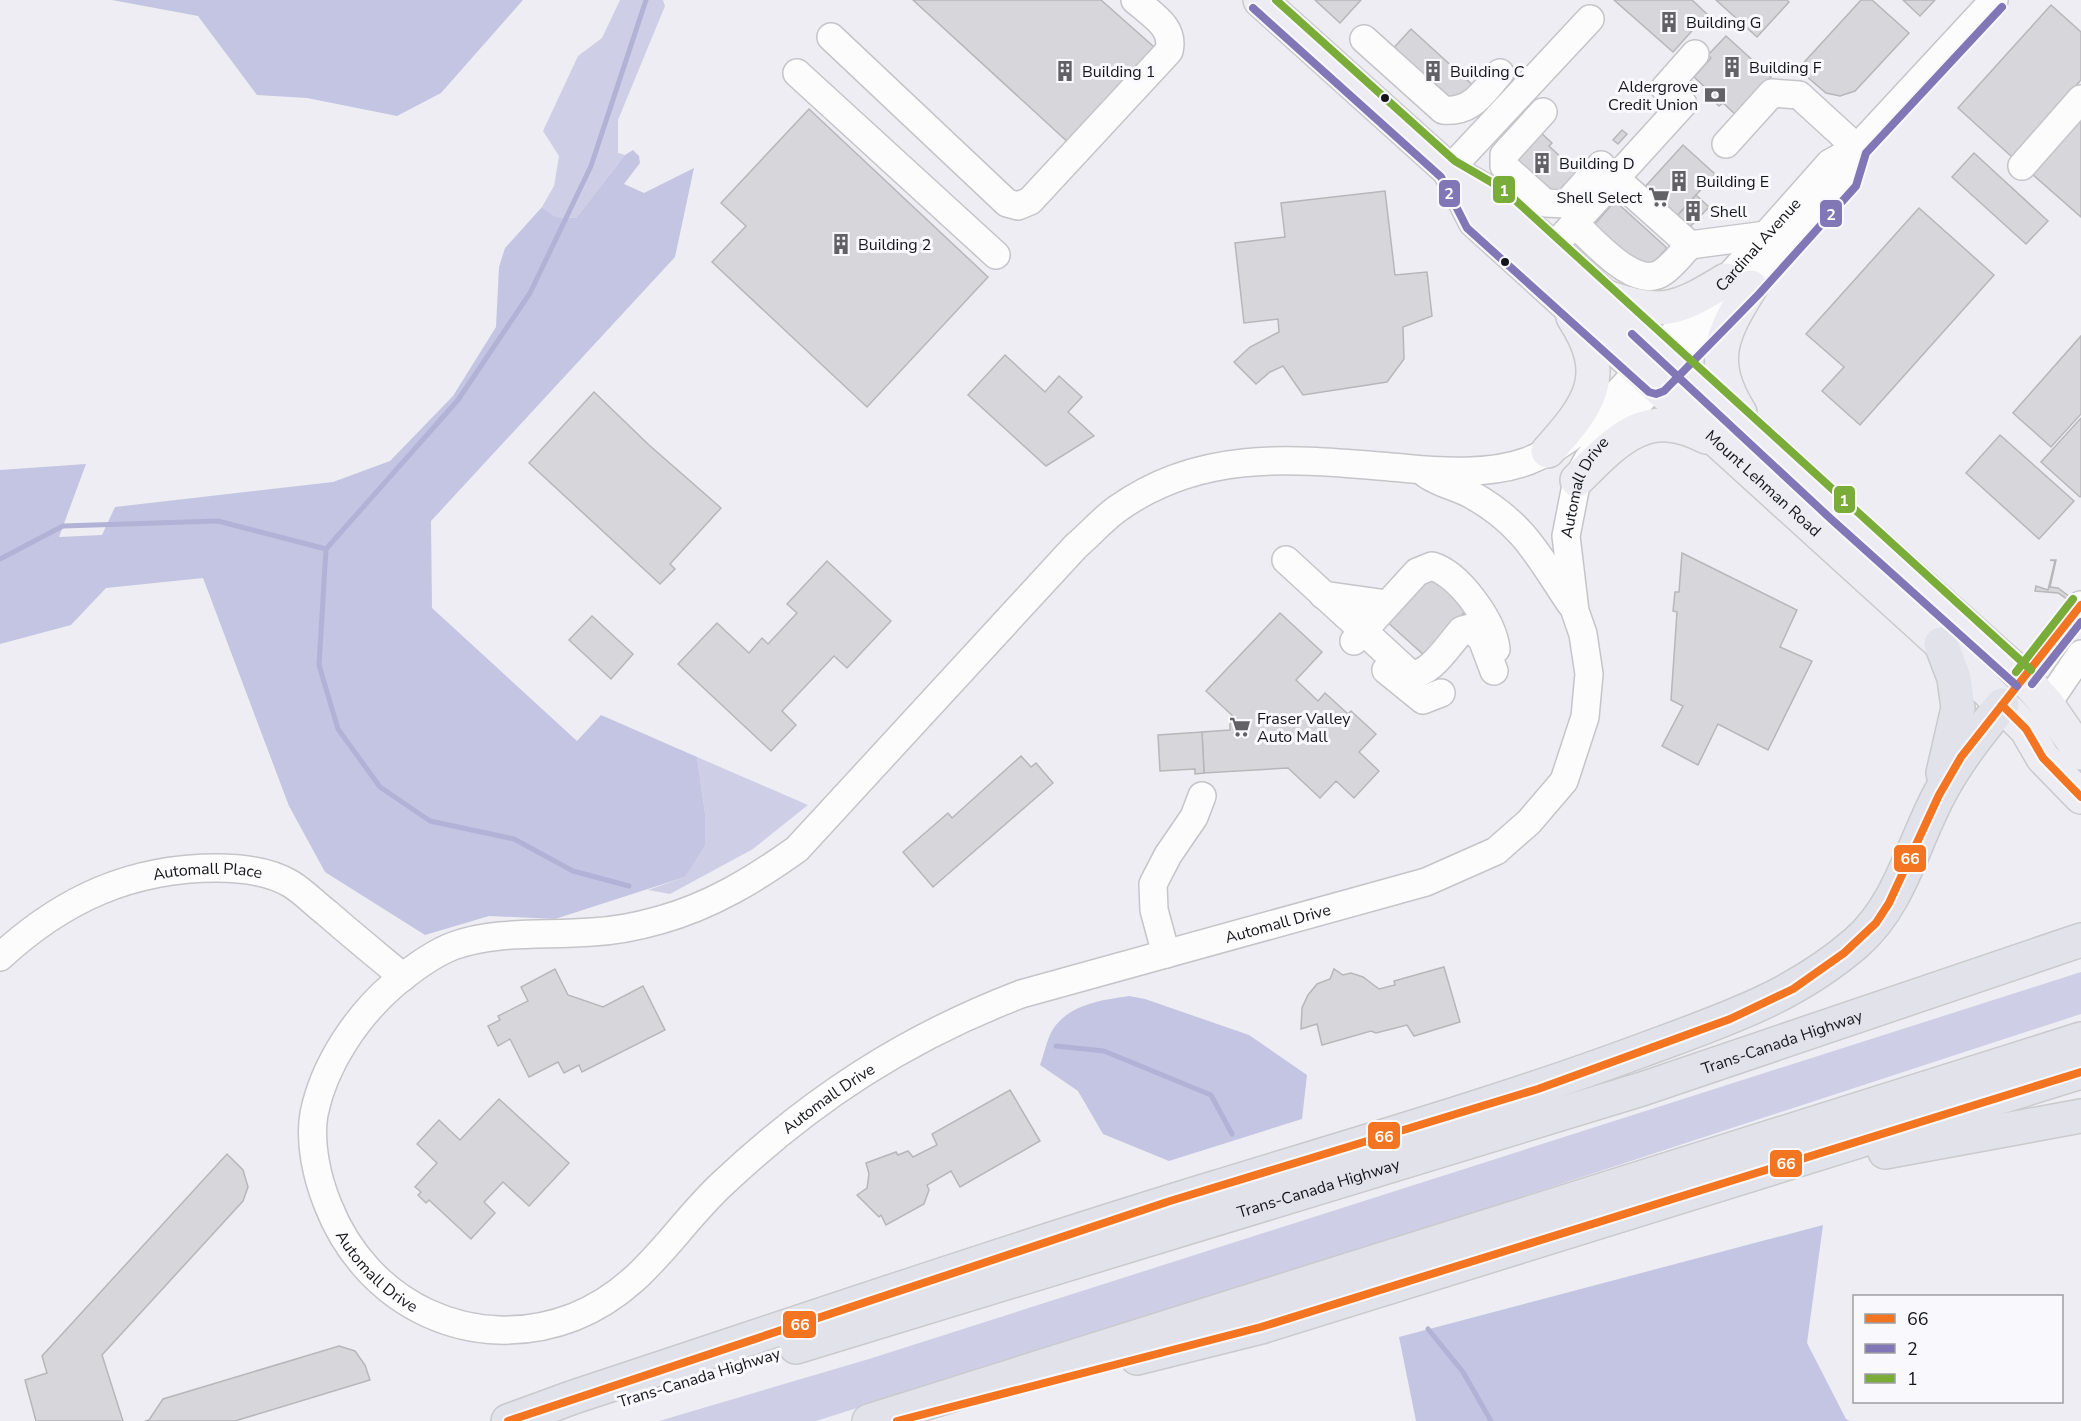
<svg xmlns="http://www.w3.org/2000/svg" width="2081" height="1421" font-family="'Nunito Sans',sans-serif">
	<rect width="100%" height="100%" fill="#ededf3"/>
	<g fill="#cecfe7">
		<polygon points="620,0 663,0 665,6 618,120 618,153 625,155 576,218 556,217 542,207 554,186 559,156 543,131 578,56 602,38"/>
		<polygon points="697,757 808,805 753,849 670,894 648,890 685,877 705,813"/>
		<polygon points="2081,972 2081,1014 1374,1245 816,1421 659,1421 869,1359"/>
	</g>
	<g fill="#c4c5e2">
		<polygon points="112,0 523,0 441,93 397,116 307,98 257,95 198,16"/>
		<polygon points="633,150 639,156 640,163 624,184 644,193 694,168 675,257 431,521 432,608 577,741 601,715 697,757 705,813 705,845 685,877 555,919 489,916 425,935 325,872 289,806 203,578 106,588 71,625 0,644 0,470 86,464 59,537 102,535 115,507 333,482 390,461 453,396 496,327 499,267 505,248 542,207 556,217 576,218 625,155"/>
		<path d="M1129,996l16,3 104,36 58,40 -5,44 -133,42 -66,-27 -25,-43 -38,-26c4,-11 7,-26 13,-36 17,-25 49,-29 76,-33z"/>
		<polygon points="1823,1225 1807,1343 1846,1419 1850,1421 1416,1421 1399,1337"/>
	</g>
	<g fill="none" stroke-linecap="round" stroke-linejoin="round">
		<g stroke="#b1b2d6" stroke-width="5">
			<polyline points="0,559 63,526 218,521 326,549"/>
			<polyline points="629,886 573,871 514,839 430,821 380,787 338,729 319,665 326,549 458,400 530,293 591,166 646,0"/>
			<polyline points="1056,1046 1104,1051 1211,1095 1232,1134"/>
			<polyline points="1428,1329 1463,1372 1491,1421"/>
		</g>
	</g>
	<g fill="#d6d6db" stroke="#b7b7bb" stroke-width="1.5">
		<polygon points="913,0 1101,0 1162,54 1071,145"/>
		<polygon points="1315,0 1361,0 1340,23"/>
		<polygon points="1614,0 1692,0 1707,14 1673,52"/>
		<polygon points="1716,0 1787,0 1789,2 1757,37"/>
		<polygon points="1861,0 1872,0 1909,33 1855,91 1840,96 1826,93 1798,69"/>
		<polygon points="1903,0 1935,0 1920,16"/>
		<polygon points="2051,5 2081,32 2081,80 2012,157 1958,108"/>
		<polygon points="1411,29 1477,89 1447,106 1389,53"/>
		<polygon points="1726,36 1771,77 1736,115 1723,103 1719,106 1705,93 1708,90 1694,77 1711,58 1708,55"/>
		<polygon points="809,109 988,277 867,407 712,262 746,226 721,203"/>
		<polygon points="2081,117 2081,217 2031,173"/>
		<polygon points="1538,130 1552,143 1549,146 1566,162 1569,158 1586,174 1562,197 1546,197 1510,164"/>
		<polygon points="1622,130 1627,134 1618,144 1613,140"/>
		<polygon points="1683,145 1715,174 1677,216 1644,188"/>
		<polygon points="1974,153 2048,221 2026,244 1952,177"/>
		<polygon points="1385,191 1395,275 1427,272 1432,316 1403,327 1404,359 1387,382 1303,395 1283,366 1270,372 1256,384 1234,362 1250,347 1279,332 1278,319 1244,323 1235,243 1285,237 1281,203"/>
		<polygon points="1696,195 1709,207 1689,228 1677,216"/>
		<polygon points="1615,201 1667,248 1645,272 1594,225"/>
		<polygon points="1919,208 1994,275 1860,425 1822,391 1844,367 1806,334"/>
		<polygon points="2081,336 2081,414 2051,447 2013,413"/>
		<polygon points="1005,355 1045,392 1059,376 1082,397 1068,412 1094,436 1046,466 968,395"/>
		<polygon points="594,392 649,445 721,508 670,564 675,569 660,584 529,463"/>
		<polygon points="2081,418 2081,496 2080,497 2041,462"/>
		<polygon points="2000,435 2074,501 2039,539 1966,473"/>
		<polygon points="1682,553 1797,610 1780,647 1812,661 1768,750 1718,724 1698,765 1662,746 1683,706 1671,700 1677,612 1673,611 1675,592 1679,592"/>
		<polygon points="2050,560 2056,560 2050,587 2058,588 2078,603 2081,609 2058,593 2035,591 2036,586 2048,590 2055,561"/>
		<polygon points="827,561 891,621 847,668 834,656 782,711 796,725 771,751 678,664 717,623 749,653 762,638 768,644 797,613 787,604"/>
		<polygon points="1434,574 1470,606 1461,616 1465,619 1425,656 1385,620 1422,579"/>
		<polygon points="1280,613 1322,652 1296,680 1318,701 1325,693 1348,714 1351,711 1376,734 1359,752 1379,771 1354,798 1336,781 1320,798 1288,768 1204,773 1202,732 1230,730 1230,724 1235,718 1206,691"/>
		<polygon points="592,616 633,654 611,679 569,640"/>
		<polygon points="1202,732 1204,773 1195,774 1195,769 1160,771 1158,735"/>
		<polygon points="1021,756 1031,767 1036,763 1053,783 933,887 903,852 948,813 952,818"/>
		<polygon points="1444,967 1460,1022 1414,1036 1407,1025 1376,1033 1371,1031 1322,1045 1317,1024 1301,1029 1302,1008 1308,995 1317,984 1330,979 1334,969 1343,975 1351,973 1363,977 1379,989 1395,985 1394,981"/>
		<polygon points="555,969 568,995 603,1007 643,986 665,1030 582,1072 579,1065 564,1073 558,1062 529,1077 510,1039 498,1046 488,1026 500,1020 498,1016 528,1001 521,987"/>
		<polygon points="1010,1090 1040,1141 960,1187 951,1171 927,1185 929,1190 924,1204 886,1225 881,1215 879,1217 857,1195 867,1188 869,1174 866,1163 896,1152 898,1155 908,1151 913,1157 937,1145 932,1134"/>
		<polygon points="499,1099 569,1163 529,1206 503,1182 484,1202 495,1213 471,1239 429,1200 426,1203 418,1195 421,1192 415,1187 437,1163 417,1144 439,1120 460,1140"/>
		<polygon points="227,1154 243,1170 248,1187 243,1201 102,1355 123,1421 36,1421 25,1380 47,1373 42,1356"/>
		<polygon points="339,1346 355,1351 365,1365 370,1380 235,1421 145,1421 149,1420 163,1399"/>
	</g>
	<g fill="none" stroke-linecap="round" stroke-linejoin="round">
		<defs>
			<g id="minor">
				<path d="M831,37l176,166 11,3 12,-5 139,-150c6,-24 -17,-36 -34,-51"/>
				<path d="M1364,39l79,71c29,3 39,-17 57,-37"/>
				<polyline points="797,73 996,255"/>
				<polyline points="1665,88 1695,54"/>
				<polyline points="1543,112 1504,155 1504,166 1545,203 1566,204 1601,165"/>
				<polyline points="1726,144 1772,93 1799,95 1857,148"/>
				<polyline points="2022,166 2081,99"/>
				<polyline points="1449,170 1590,19"/>
				<path d="M1574,223c19,17 62,69 89,49 10,-7 18,-18 27,-27l-75,-67"/>
				<polyline points="1563,236 1683,104"/>
				<polyline points="1690,245 1766,235"/>
				<path id="s1" d="M1661,347l65,-67 104,-117 27,-15 137,-148"/>
				<polyline points="1677,361 1751,287 1848,179 1857,148"/>
				<path id="s2" d="M1640,369c-35,37 -63,73 -112,92 -38,14 -86,11 -126,7 -101,-8 -197,-22 -285,41 -15,11 -27,25 -41,37l-279,303c-42,30 -86,57 -137,71 -21,6 -46,11 -68,12 -46,4 -95,-2 -139,14 -21,8 -42,24 -59,38 -37,32 -70,80 -80,130 -5,29 3,64 14,91 39,100 145,151 246,112 70,-28 97,-85 148,-133 90,-85 184,-146 299,-190l405,-112 70,-31 33,-29 35,-41 21,-64 4,-43 -6,-40 -8,-23 -9,-75 11,-56 11,-21 19,-23 49,-52"/>
				<path d="M1426,474c14,10 32,13 46,21 52,29 67,62 98,108"/>
				<path d="M1286,560l122,112c19,9 42,-29 54,-42l8,-2 12,11 12,32"/>
				<polyline points="1323,595 1387,604"/>
				<path d="M1354,641l63,-69 15,-6c27,8 61,55 64,83"/>
				<polyline points="1386,670 1423,700 1441,693"/>
				<polyline points="2024,678 2081,605"/>
				<polyline points="2047,704 2081,654"/>
				<polyline points="1166,954 1154,910 1153,884 1168,855 1194,817 1202,796"/>
				<path id="s3" d="M0,957c63,-58 131,-89 217,-89 25,0 52,3 74,16 13,8 24,20 36,29 25,22 51,43 76,64"/>
			</g>
			<g id="major">
				<polyline points="1260,0 1449,170 1496,197 1838,511 2024,678 2047,704 2081,753"/>
				<path id="s4" d="M1449,170l26,51 466,423 85,85 17,29 38,39"/>
				<path d="M1610,298c53,19 70,10 116,-18"/>
				<path d="M1740,413c-32,-52 -19,-78 11,-126"/>
				<path d="M1548,451c41,-46 64,-75 25,-134"/>
				<path d="M1577,480c41,-41 71,-74 129,-43"/>
			</g>
			<g id="highway">
				<polyline points="1941,644 1954,678 1958,708 1943,773"/>
				<polyline points="1885,1152 2081,1116"/>
				<path id="s5" d="M796,1347l846,-258 439,-149"/>
				<polyline points="1137,1358 1261,1327 2081,1072"/>
				<path d="M508,1421l63,-23c215,-71 430,-145 646,-211 143,-44 286,-85 426,-137 78,-29 148,-51 213,-107 44,-38 57,-100 84,-150 17,-32 39,-60 62,-88"/>
				<polyline points="869,1421 2081,1039"/>
			</g>
		</defs>
		<use href="#minor" stroke="#c5c5c9" stroke-width="30"/>
		<use href="#major" stroke="#cacacd" stroke-width="36"/>
		<use href="#highway" stroke="#cacacd" stroke-width="36"/>
		<use href="#minor" stroke="#fcfcfd" stroke-width="27"/>
		<use href="#major" stroke="#ececf2" stroke-width="33"/>
		<use href="#highway" stroke="#e2e2ea" stroke-width="33"/>
		<defs>
			<g id="bus-1">
				<polyline points="2002,705 2026,729 2043,758 2081,797"/>
				<polyline points="508,1421 1170,1201 1538,1089 1730,1019 1793,989 1844,953 1876,923 1889,903 1939,795 1961,757 2081,605"/>
				<polyline points="897,1421 1261,1327 2081,1072"/>
			</g>
			<g id="bus-2">
				<polyline points="1253,8 1441,177 1467,228 1649,392 1656,394 1664,391 1759,294 1856,186 1866,153 2002,7"/>
				<polyline points="1632,334 1831,519 2017,686"/>
				<polyline points="2032,684 2081,622"/>
			</g>
			<g id="bus-3">
				<polyline points="1276,0 1455,161 1503,189 2031,670"/>
				<polyline points="2016,672 2073,599"/>
			</g>
		</defs>
		<use href="#bus-1" stroke="#f8f8fd" stroke-width="12"/>
		<use href="#bus-2" stroke="#f8f8fd" stroke-width="12"/>
		<use href="#bus-3" stroke="#f8f8fd" stroke-width="12"/>
		<use href="#bus-1" stroke="#f37421" stroke-width="8"/>
		<use href="#bus-2" stroke="#8177b7" stroke-width="8"/>
		<use href="#bus-3" stroke="#7aac39" stroke-width="8"/>
	</g>
	<defs>
		<symbol id="building-bare" viewBox="-9 -9 18 18"><path d="M-4-6H4V6H1V3H-1V6H-4ZM-2.5-4.3h1.7v1.8h-1.7ZM.8-4.3h1.7v1.8H.8ZM-2.5-1h1.7V.8h-1.7ZM.8-1h1.7V.8H.8Z" fill="#616166" stroke="#f8f8fd" stroke-width="2.5" paint-order="stroke"/></symbol>
		<symbol id="bank-bare" viewBox="-9 -9 18 18"><path d="M-6-4H6V4H-6ZM0-2.3a2.3 2.3 0 1 0 0 4.6a2.3 2.3 0 1 0 0-4.6Z" fill="#616166" stroke="#f8f8fd" stroke-width="2.5" paint-order="stroke"/></symbol>
		<symbol id="supermarket-bare" viewBox="-9 -9 18 18"><path d="M-6-5.5h2.5l.6 2H6L4.5 2H-2.5L-4.4-4H-6ZM-1.5 3.2a1.3 1.3 0 1 0 .1 0ZM3 3.2a1.3 1.3 0 1 0 .1 0Z" fill="#616166" stroke="#f8f8fd" stroke-width="2.5" paint-order="stroke"/></symbol>
	</defs>
	<g fill-rule="evenodd">
		<use href="#building-bare" x="1654" y="7" width="30" height="30"/>
		<use href="#building-bare" x="1717" y="52" width="30" height="30"/>
		<use href="#building-bare" x="1050" y="56" width="30" height="30"/>
		<use href="#building-bare" x="1418" y="56" width="30" height="30"/>
		<use href="#bank-bare" x="1700" y="80" width="30" height="30"/>
		<use href="#building-bare" x="1527" y="148" width="30" height="30"/>
		<use href="#building-bare" x="1664" y="166" width="30" height="30"/>
		<use href="#supermarket-bare" x="1644" y="182" width="30" height="30"/>
		<use href="#building-bare" x="1678" y="196" width="30" height="30"/>
		<use href="#building-bare" x="826" y="229" width="30" height="30"/>
		<use href="#supermarket-bare" x="1225" y="712" width="30" height="30"/>
	</g>
	<g fill="#15161a" stroke="#f8f8fd" stroke-width="2">
		<circle cx="1385" cy="98" r="5"/>
		<circle cx="1505" cy="262" r="5"/>
	</g>
	<g text-anchor="middle" stroke-width="6" stroke-linejoin="round" paint-order="stroke">
		<g font-size="16" fill="#15161a" stroke="#f8f8fd" text-anchor="start">
			<text x="1686" y="28">Building G</text>
			<text x="1749" y="73">Building F</text>
			<text x="1082" y="77">Building 1</text>
			<text x="1450" y="77">Building C</text>
			<text x="1698" y="92" text-anchor="end">Aldergrove<tspan x="1698" dy="18">Credit Union</tspan></text>
			<text x="1559" y="169">Building D</text>
			<text x="1696" y="187">Building E</text>
			<text x="1642" y="203" text-anchor="end">Shell Select</text>
			<text x="1710" y="217">Shell</text>
			<text x="858" y="250">Building 2</text>
			<text x="1257" y="724">Fraser Valley<tspan x="1257" dy="18">Auto Mall</tspan></text>
		</g>
		<g font-size="16" fill="#15161a" stroke="#f8f8fd">
			<text dy="6" stroke="none"><textPath href="#s1" startOffset="141">Cardinal Avenue</textPath></text>
			<text dy="6" stroke="none"><textPath href="#s4" startOffset="447">Mount Lehman Road</textPath></text>
			<text dy="6" stroke="none"><textPath href="#s2" startOffset="3476">Automall Drive</textPath></text>
			<text dy="6" stroke="none"><textPath href="#s3" startOffset="231">Automall Place</textPath></text>
			<text dy="6" stroke="none"><textPath href="#s2" startOffset="2844">Automall Drive</textPath></text>
			<text dy="6" stroke="none"><textPath href="#s5" startOffset="1032">Trans-Canada Highway</textPath></text>
			<text dy="6" stroke="none"><textPath href="#s2" startOffset="2358">Automall Drive</textPath></text>
			<text dy="6" stroke="none"><textPath href="#s5" startOffset="546">Trans-Canada Highway</textPath></text>
			<text dy="6" stroke="none"><textPath href="#s2" startOffset="1803">Automall Drive</textPath></text>
			<text transform="translate(699 1377) rotate(-17)" y="6">Trans-Canada Highway</text>
		</g>
	</g>
	<g stroke="#f8f8fd" stroke-width="2">
		<rect x="1492" y="175" width="24" height="29" rx="6" fill="#7aac39"/>
		<rect x="1438" y="179" width="23" height="29" rx="6" fill="#8177b7"/>
		<rect x="1819" y="199" width="24" height="29" rx="6" fill="#8177b7"/>
		<rect x="1833" y="485" width="23" height="29" rx="6" fill="#7aac39"/>
		<rect x="1893" y="844" width="34" height="29" rx="6" fill="#f37421"/>
		<rect x="1367" y="1121" width="34" height="29" rx="6" fill="#f37421"/>
		<rect x="1769" y="1149" width="34" height="29" rx="6" fill="#f37421"/>
		<rect x="782" y="1310" width="35" height="29" rx="6" fill="#f37421"/>
	</g>
	<g font-size="16" text-anchor="middle" font-weight="bold" fill="#fff">
		<text x="1504" y="196">1</text>
		<text x="1449" y="199">2</text>
		<text x="1831" y="220">2</text>
		<text x="1844" y="506">1</text>
		<text x="1910" y="864">66</text>
		<text x="1384" y="1142">66</text>
		<text x="1786" y="1169">66</text>
		<text x="800" y="1330">66</text>
	</g>
	<rect x="1853" y="1295" width="210" height="108" fill="#f8f8fd" stroke="#9d9ea2" stroke-width="1.5"/>
	<rect x="1865" y="1314" width="30" height="9" fill="#f37421" stroke="#9d9ea2" stroke-width="1.5"/>
	<text x="1907" y="1325" font-size="18" fill="#15161a">66</text>
	<rect x="1865" y="1344" width="30" height="9" fill="#8177b7" stroke="#9d9ea2" stroke-width="1.5"/>
	<text x="1907" y="1355" font-size="18" fill="#15161a">2</text>
	<rect x="1865" y="1374" width="30" height="9" fill="#7aac39" stroke="#9d9ea2" stroke-width="1.5"/>
	<text x="1907" y="1385" font-size="18" fill="#15161a">1</text>
</svg>
